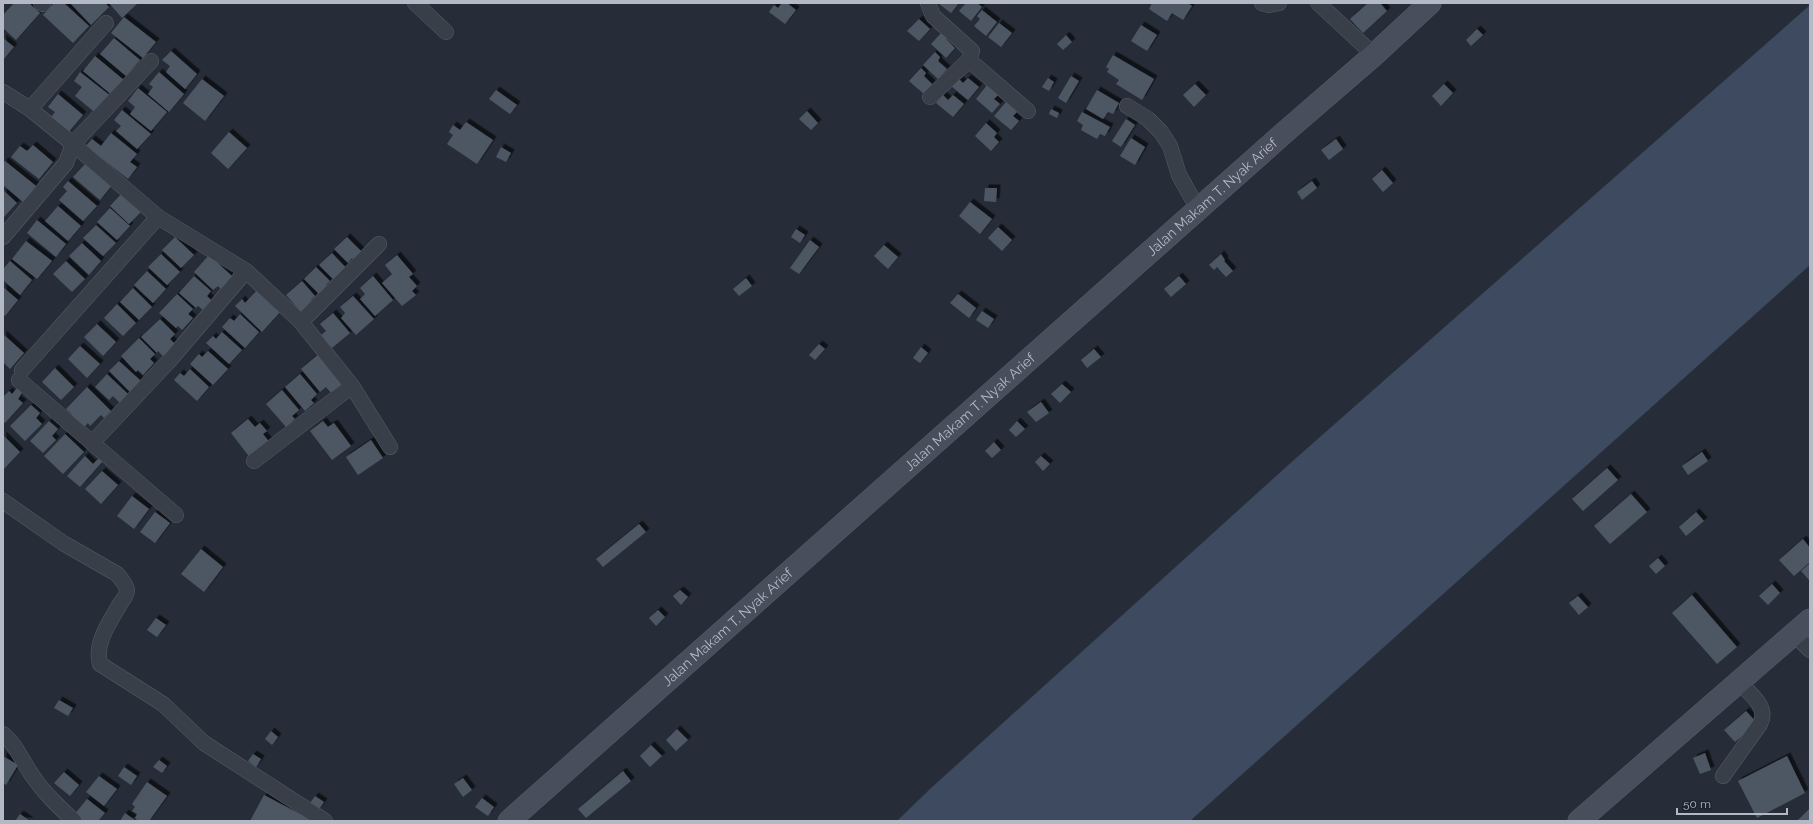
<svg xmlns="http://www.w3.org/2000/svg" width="1813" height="824" font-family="Raleway,sans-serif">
	<defs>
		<filter id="shadow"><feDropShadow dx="3.5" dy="-3.5" stdDeviation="0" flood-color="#0009"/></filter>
	</defs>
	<rect width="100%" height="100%" fill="#262d38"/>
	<polygon fill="#3d4a5f" points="1810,5 1810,265 1190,821 897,821 931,788 1295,459"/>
	<g fill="#4e5764" filter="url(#shadow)">
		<polygon points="14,3 29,3 40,13 16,40 3,28 3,15"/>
		<polygon points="54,3 64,3 89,26 73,43 43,15"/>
		<polygon points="70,3 105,3 109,7 91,25"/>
		<polygon points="109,3 138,3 122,18"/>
		<polygon points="782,3 787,3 796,10 785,24 769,12 774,5 778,8"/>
		<polygon points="938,3 959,3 951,13"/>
		<polygon points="966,3 977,3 982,7 971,21 959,11"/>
		<polygon points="1152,3 1190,3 1189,4 1192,6 1183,20 1172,13 1167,21 1149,9"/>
		<polygon points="1368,3 1380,3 1387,11 1363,33 1350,19"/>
		<polygon points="982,10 997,22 986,36 974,26 980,19 977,16"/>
		<polygon points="124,17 156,42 143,58 111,33"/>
		<polygon points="919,19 930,29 919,41 907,31"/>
		<polygon points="999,23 1012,33 1001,47 988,37"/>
		<polygon points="1141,25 1157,35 1147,51 1131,41"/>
		<polygon points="1477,29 1483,35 1471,46 1466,40"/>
		<polygon points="943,31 949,36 946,39 955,48 946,58 931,44"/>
		<polygon points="1066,35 1072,42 1063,50 1057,44"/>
		<polygon points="3,38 14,47 3,60"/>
		<polygon points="114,38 140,60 126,76 100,54"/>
		<polygon points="171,51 197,74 185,89 166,72 170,66 162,60"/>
		<polygon points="935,52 940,57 938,61 947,69 938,79 923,65"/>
		<polygon points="1113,55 1154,79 1142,100 1116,84 1119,80 1107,72 1109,69 1106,67"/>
		<polygon points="95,56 125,81 113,96 83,71"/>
		<polygon points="921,68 926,73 924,76 933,85 924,94 909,81"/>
		<polygon points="80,72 112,97 98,115 75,96 82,87 74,81"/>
		<polygon points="159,72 184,94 169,112 148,94 153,87 149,84"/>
		<polygon points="1071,76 1079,81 1066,103 1058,98"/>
		<polygon points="958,78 963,83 968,78 979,87 968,100 951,86"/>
		<polygon points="1048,78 1054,82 1049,91 1042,87"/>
		<polygon points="202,79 224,96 205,121 183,103"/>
		<polygon points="1195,84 1206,95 1194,107 1183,95"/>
		<polygon points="1444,84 1453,93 1441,106 1432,96"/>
		<polygon points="987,85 998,95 994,99 1000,104 992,113 976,99"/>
		<polygon points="138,88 167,112 151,131 130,114 135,107 128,101"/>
		<polygon points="496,90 517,105 510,114 489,99"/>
		<polygon points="1097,90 1119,103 1113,114 1108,112 1103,119 1086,109"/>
		<polygon points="58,94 83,115 67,134 49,120 55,112 48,107"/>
		<polygon points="943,95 948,100 953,95 964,104 953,117 936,103"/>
		<polygon points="1006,102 1017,112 1013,116 1019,121 1011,130 994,116"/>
		<polygon points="1051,109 1059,113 1057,118 1049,114"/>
		<polygon points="122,110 151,134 137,149 116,131 121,126 114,120"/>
		<polygon points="807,111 818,123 811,130 799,119"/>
		<polygon points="1082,112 1110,127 1105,136 1100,134 1097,139 1081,130 1083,125 1077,121"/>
		<polygon points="1126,119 1135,125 1121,147 1112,141"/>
		<polygon points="466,122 493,140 477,164 447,144 453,135 449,132 453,125 460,130"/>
		<polygon points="986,123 997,133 994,137 999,142 991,151 975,136"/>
		<polygon points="229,132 247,148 228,169 211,153"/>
		<polygon points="111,133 137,154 130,162 137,167 128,179 86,146 92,139 101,146"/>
		<polygon points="1131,138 1145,147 1135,165 1120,156"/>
		<polygon points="1336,139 1343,149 1329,160 1321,150"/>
		<polygon points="33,145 53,162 39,179 11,157 20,146 27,151"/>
		<polygon points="501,147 511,153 506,162 496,157"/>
		<polygon points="5,161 36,186 23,202 3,185 3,163"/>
		<polygon points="87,162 113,184 100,200 73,177"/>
		<polygon points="1382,170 1393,183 1383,192 1372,179"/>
		<polygon points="68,181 97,206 83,221 59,200 67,191 63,187"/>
		<polygon points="1312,181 1317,188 1302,200 1297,192"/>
		<polygon points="985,188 997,188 996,202 984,201"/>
		<polygon points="3,190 17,203 3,218"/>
		<polygon points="123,192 142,211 129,224 110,206"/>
		<polygon points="970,202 992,219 980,234 959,216"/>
		<polygon points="58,206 81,226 68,241 45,221"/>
		<polygon points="110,208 130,226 117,240 97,222"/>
		<polygon points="37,220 66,244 56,257 27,233"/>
		<polygon points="96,225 116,243 103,256 83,238"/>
		<polygon points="998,227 1012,240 1002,251 988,238"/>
		<polygon points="796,229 805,235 800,243 791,237"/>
		<polygon points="175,237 194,255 181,268 162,250"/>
		<polygon points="347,237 363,253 355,261 352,258 348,263 334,249"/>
		<polygon points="810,240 819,247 799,274 790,268"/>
		<polygon points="26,241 52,261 37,279 12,259"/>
		<polygon points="82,243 101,261 89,275 69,256"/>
		<polygon points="884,245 898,257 888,269 874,256"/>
		<polygon points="332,253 348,270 340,278 337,275 333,279 319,265"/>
		<polygon points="161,254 180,272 167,285 148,267"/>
		<polygon points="1221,254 1225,260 1224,261 1233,271 1226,277 1217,267 1214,270 1209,265"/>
		<polygon points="209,255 233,277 222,290 218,286 213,290 194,272"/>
		<polygon points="397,255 413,274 409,277 417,286 412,291 416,295 402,306 382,283 392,274 385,265"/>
		<polygon points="10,261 32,280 20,295 3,280 3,269"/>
		<polygon points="66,261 85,279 72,292 53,274"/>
		<polygon points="316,267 330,281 326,285 329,288 321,296 304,279"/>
		<polygon points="147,271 166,289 153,303 134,285"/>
		<polygon points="194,276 211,291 207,296 211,300 203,310 198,306 196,308 179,293"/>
		<polygon points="373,276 393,300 375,316 360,299 365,294 360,288"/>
		<polygon points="1179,276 1186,284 1171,297 1164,289"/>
		<polygon points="746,278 752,286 739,296 733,289"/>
		<polygon points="302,281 315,296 311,300 313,303 302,313 286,295"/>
		<polygon points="3,287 18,300 5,316 3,314"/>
		<polygon points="133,288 152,307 139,320 120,302"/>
		<polygon points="258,289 281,311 262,332 235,306 242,299 245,303"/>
		<polygon points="177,294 193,309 188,314 193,318 182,330 178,326 176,328 159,313"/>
		<polygon points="958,294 976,308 969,318 950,303"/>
		<polygon points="353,296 374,319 356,335 341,318 345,313 340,307"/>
		<polygon points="117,304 136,323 123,336 104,318"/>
		<polygon points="982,311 994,319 988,328 976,320"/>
		<polygon points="333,313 350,333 332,348 321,335 326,331 320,324"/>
		<polygon points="240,314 259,332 245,348 222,327 230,318 234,321"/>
		<polygon points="160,319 175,334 170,339 175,344 163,356 158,351 157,353 141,337"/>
		<polygon points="97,324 116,342 103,356 84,337"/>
		<polygon points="222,332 242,350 229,364 206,343 213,336 216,339"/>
		<polygon points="3,334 24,353 10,369 3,362"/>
		<polygon points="139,338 155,354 150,359 154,363 143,375 138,370 136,372 121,356"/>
		<polygon points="819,344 825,349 815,360 809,355"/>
		<polygon points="80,346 100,364 87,378 68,359"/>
		<polygon points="921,347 928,353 920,363 913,358"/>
		<polygon points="1094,349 1101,357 1087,368 1081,360"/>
		<polygon points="208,351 228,369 213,385 190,364 199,354 202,357"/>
		<polygon points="320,353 345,384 332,394 326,387 320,392 301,369"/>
		<polygon points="119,361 141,381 130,392 109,371"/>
		<polygon points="55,368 74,387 61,400 42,382"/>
		<polygon points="190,369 209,387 197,401 174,380 180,373 184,376"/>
		<polygon points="107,374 128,394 120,403 113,396 109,400 95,387"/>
		<polygon points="300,374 317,394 311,400 314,403 305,411 285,387"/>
		<polygon points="1062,384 1071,392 1060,403 1051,394"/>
		<polygon points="87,387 111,411 104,418 101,415 90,426 88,423 84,427 66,409"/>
		<polygon points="17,388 22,393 18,399 23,403 5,423 3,421 3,397 9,391 12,394"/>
		<polygon points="282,390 299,410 292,416 295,419 286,427 266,404"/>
		<polygon points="1041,402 1049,413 1036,422 1027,412"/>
		<polygon points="31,405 40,413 36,418 42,424 25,441 10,426"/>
		<polygon points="248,419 255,427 260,423 267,431 263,434 270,443 251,459 231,433"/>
		<polygon points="49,421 58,429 52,436 56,440 43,453 30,441"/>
		<polygon points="323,421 328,427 334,423 351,446 332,460 310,431"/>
		<polygon points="1017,421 1025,429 1016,437 1009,430"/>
		<polygon points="65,434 84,452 63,474 44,456"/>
		<polygon points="3,435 20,452 3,470"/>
		<polygon points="371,440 383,458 358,475 346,457"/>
		<polygon points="994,442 1001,450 992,458 985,451"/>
		<polygon points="1702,452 1708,461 1688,475 1682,466"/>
		<polygon points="85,456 93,464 99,458 103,461 80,487 67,476"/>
		<polygon points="1041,456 1050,464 1043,471 1035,462"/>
		<polygon points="1607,468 1618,480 1583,511 1572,499"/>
		<polygon points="102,471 118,485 101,504 85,489"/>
		<polygon points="1631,494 1647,512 1610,544 1594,526"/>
		<polygon points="132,496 149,509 134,529 117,516"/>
		<polygon points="155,512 170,523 155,543 140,532"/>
		<polygon points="1696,512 1704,521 1686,536 1679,527"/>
		<polygon points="639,524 646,532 603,567 596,559"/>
		<polygon points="1803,539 1810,548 1810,562 1794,576 1779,560"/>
		<polygon points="201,549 223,567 204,592 181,574"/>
		<polygon points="1658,558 1665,566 1656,574 1649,566"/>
		<polygon points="1810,563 1810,581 1801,571"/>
		<polygon points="1772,584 1780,593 1768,605 1759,596"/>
		<polygon points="680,590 688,597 681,605 673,596"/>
		<polygon points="1692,595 1737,647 1717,664 1672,613"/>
		<polygon points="1578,596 1588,607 1579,615 1569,603"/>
		<polygon points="658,610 665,617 656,626 649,618"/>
		<polygon points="156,618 166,625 157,637 147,630"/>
		<polygon points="59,700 73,708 68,716 54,708"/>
		<polygon points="1746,711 1757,723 1735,742 1724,730"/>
		<polygon points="677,729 688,740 676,751 666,740"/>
		<polygon points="271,731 278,737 272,745 265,739"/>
		<polygon points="651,745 662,756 650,767 640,756"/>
		<polygon points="1705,753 1711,770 1700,774 1693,758"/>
		<polygon points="253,754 261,759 256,767 248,761"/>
		<polygon points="3,756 18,765 6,785 3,783"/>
		<polygon points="1787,756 1805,793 1757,818 1738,781"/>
		<polygon points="159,760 167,766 162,773 153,767"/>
		<polygon points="124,767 137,776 131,785 118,776"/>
		<polygon points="623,771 631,781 586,818 578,809"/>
		<polygon points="64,772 79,785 70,796 54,783"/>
		<polygon points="99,776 117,789 104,806 86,792"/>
		<polygon points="463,778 472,790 463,797 454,784"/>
		<polygon points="147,782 167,796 149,821 138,821 135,818 137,814 132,811 135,807 132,804"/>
		<polygon points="264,795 313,821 250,821"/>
		<polygon points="315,796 324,802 319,809 310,803"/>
		<polygon points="482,798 494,807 488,816 475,807"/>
		<polygon points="87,799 105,813 98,821 81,821 74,815"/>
		<polygon points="1810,808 1810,821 1797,821"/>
		<polygon points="125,813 136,821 120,821"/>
		<polygon points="20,814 30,821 15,821"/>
	</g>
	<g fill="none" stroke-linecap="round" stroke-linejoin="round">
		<defs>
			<g id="street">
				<polyline points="41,3 43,4"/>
				<polyline points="415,3 446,32"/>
				<polyline points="928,3 933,16 972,51 969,60 930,97"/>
				<polyline points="1262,3 1269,5 1279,3"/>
				<polyline points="1318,3 1374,55"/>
				<polyline points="969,60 1028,111"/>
				<polyline points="151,61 73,144 158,217 246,271 301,322 379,244"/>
				<polyline points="3,92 30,109 73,144 66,163 3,237"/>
				<polyline points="1127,106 1148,119 1161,132 1170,146 1179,175 1198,209"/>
				<polyline points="30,109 106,23"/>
				<polyline points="301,322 352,386 390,447"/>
				<polyline points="22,370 158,217"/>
				<polyline points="19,380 176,515"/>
				<polyline points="92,443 170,360 246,271"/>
				<polyline points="254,461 352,386"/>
				<path d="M3,501l60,42 54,31c4,5 9,10 10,16 0,5 -4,10 -7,14 -10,18 -26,39 -20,60l63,40 41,39 121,78"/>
				<polyline points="1794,634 1810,650"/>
				<path d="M3,734c13,10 19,27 29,41 11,17 27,32 42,46"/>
				<path d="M1723,776l37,-52c9,-17 -10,-30 -20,-41"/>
			</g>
			<g id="secondary">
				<path id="s1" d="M509,821l776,-689 89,-77 56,-52"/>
				<polyline points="1579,821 1810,620"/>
			</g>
		</defs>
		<use href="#street" stroke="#575d67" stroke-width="16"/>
		<use href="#secondary" stroke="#575d67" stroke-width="23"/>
		<use href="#street" stroke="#393f49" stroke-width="15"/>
		<use href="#secondary" stroke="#484e5b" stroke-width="22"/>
	</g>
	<g text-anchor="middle" stroke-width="4" stroke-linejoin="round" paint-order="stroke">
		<g font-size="14" fill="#b4bac5" stroke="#1e242e">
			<text dy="5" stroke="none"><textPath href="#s1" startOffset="940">Jalan Makam T. Nyak Arief</textPath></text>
			<text dy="5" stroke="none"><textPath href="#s1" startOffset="616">Jalan Makam T. Nyak Arief</textPath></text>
			<text dy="5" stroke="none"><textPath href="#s1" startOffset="292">Jalan Makam T. Nyak Arief</textPath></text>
		</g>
	</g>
	<rect width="1813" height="824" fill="none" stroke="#b4bac5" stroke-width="8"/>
	<path d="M1677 808v6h110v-6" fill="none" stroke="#b4bac5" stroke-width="2"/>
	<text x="1683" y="808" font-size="12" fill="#b4bac5" stroke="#1e242e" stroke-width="3" paint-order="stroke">50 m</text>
</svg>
